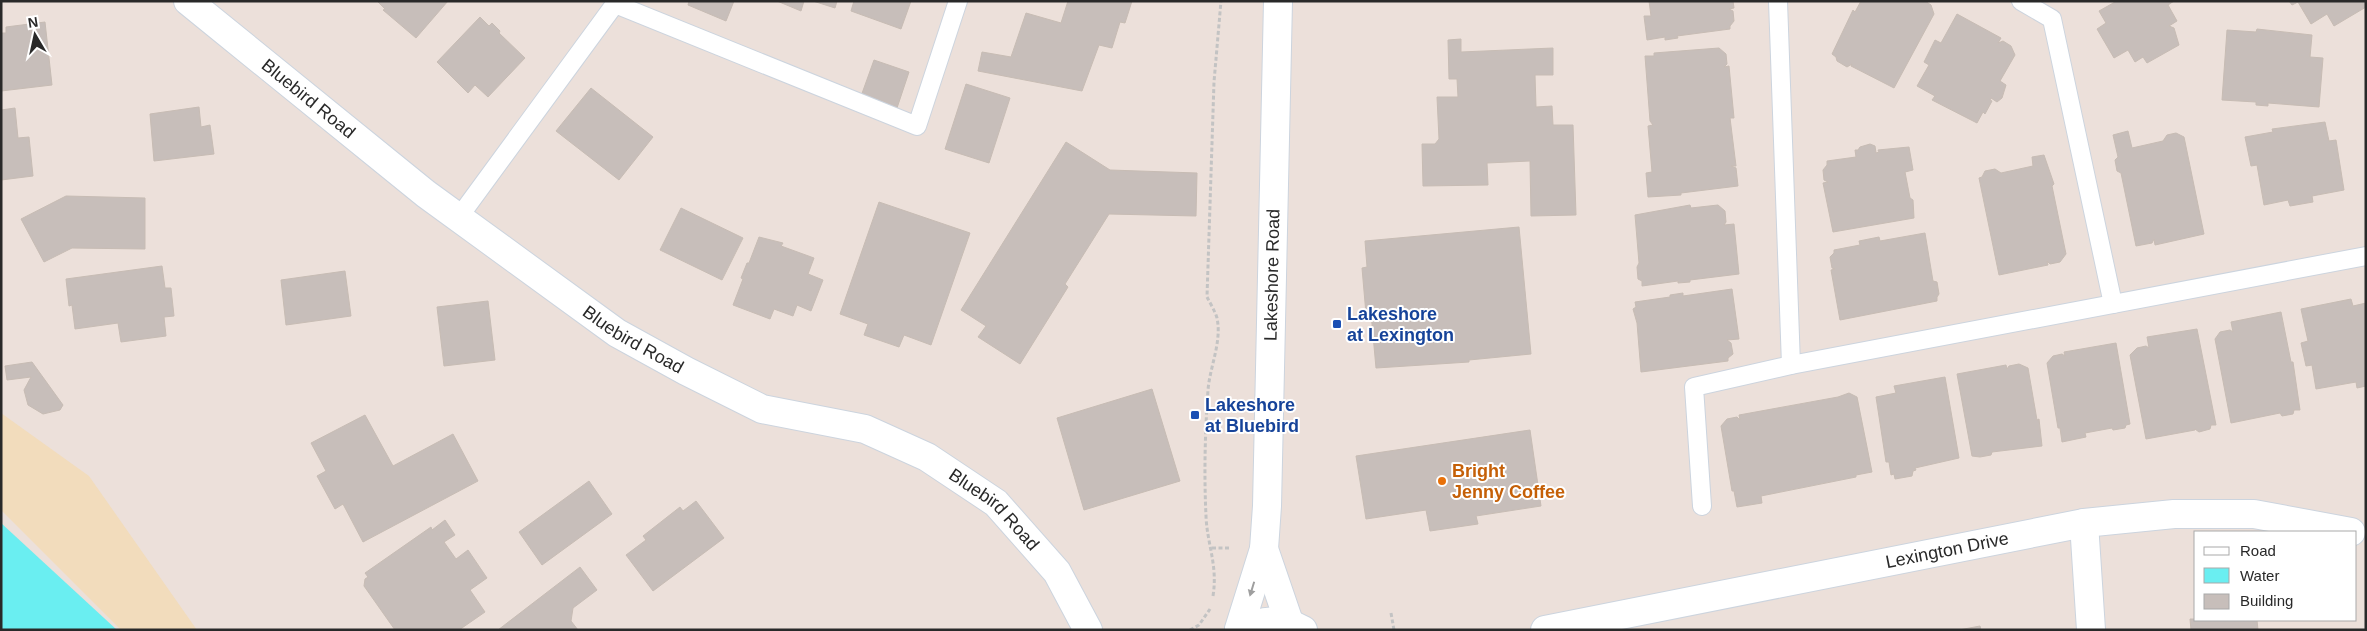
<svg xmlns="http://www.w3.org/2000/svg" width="2367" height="631" font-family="Helvetica,sans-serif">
	<rect width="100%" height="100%" fill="#ece0da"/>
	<polygon fill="#f2dcbc" points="1,413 89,476 197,630 121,630 1,510"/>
	<polygon fill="#6aeef1" points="1,523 117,630 1,630"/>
	<g fill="#c7beba" stroke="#c7bcb4">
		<polygon points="377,1 448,1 416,38 383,10 385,9"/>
		<polygon points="689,1 734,1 726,21 688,5"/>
		<polygon points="777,1 804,1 801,11"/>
		<polygon points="813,1 837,1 835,8"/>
		<polygon points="854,1 911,1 901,29 851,11"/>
		<polygon points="1068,1 1132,1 1125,23 1120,22 1112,48 1099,45 1082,91 978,71 982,52 1011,57 1026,13 1061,23"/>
		<polygon points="1649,1 1733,1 1734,8 1729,9 1733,11 1734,21 1730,26 1730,29 1677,36 1678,38 1665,40 1665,37 1647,40 1644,16 1651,16"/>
		<polygon points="1861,1 1925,1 1931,5 1934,14 1894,88 1851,66 1852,64 1847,67 1837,61 1836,57 1832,54 1853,10 1855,12"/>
		<polygon points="2174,1 2168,5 2177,21 2169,26 2174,28 2179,45 2147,63 2143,57 2135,62 2128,50 2114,58 2097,29 2106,23 2099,11 2115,2 2112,1"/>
		<polygon points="2289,1 2366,1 2366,7 2334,26 2327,14 2311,24 2298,2 2292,5"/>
		<polygon points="1957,14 2001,38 1998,43 2003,41 2011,46 2015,55 2000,81 2006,85 2002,98 1997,102 1991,98 1990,100 1992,101 1985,114 1983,112 1977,123 1932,100 1935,96 1917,86 1929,65 1924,62 1935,40 1941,43"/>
		<polygon points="480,17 489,26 492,23 500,31 499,33 525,58 488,97 475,85 468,93 437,62"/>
		<polygon points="45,22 52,85 1,91 1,33 6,33 6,27"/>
		<polygon points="2257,29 2312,35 2310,57 2323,58 2319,107 2268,103 2268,106 2256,105 2256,102 2222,100 2227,30 2256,32"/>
		<polygon points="1461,39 1461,52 1553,48 1553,75 1535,75 1536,107 1552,106 1553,125 1573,125 1576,215 1531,216 1530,161 1487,163 1488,185 1423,186 1422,144 1435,144 1439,139 1437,97 1458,97 1457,79 1449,79 1448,40"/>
		<polygon points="1719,48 1726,54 1727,64 1724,67 1729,66 1734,118 1730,118 1736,166 1731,166 1736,168 1738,186 1681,193 1681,195 1648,197 1646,173 1652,172 1648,126 1653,125 1650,121 1645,56 1654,56 1654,53"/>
		<polygon points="874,60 909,72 896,111 860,99"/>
		<polygon points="966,84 1010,98 989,163 945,149"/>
		<polygon points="591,88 653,137 619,180 556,131"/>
		<polygon points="199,107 201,127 210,125 214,154 154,161 150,114"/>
		<polygon points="15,108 18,138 29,137 33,176 1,180 1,110"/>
		<polygon points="2325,122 2329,141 2336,140 2344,190 2312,196 2313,202 2290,206 2288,200 2264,205 2257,165 2251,166 2245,137 2273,132 2272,129"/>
		<polygon points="2128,131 2132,148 2163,141 2167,135 2176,133 2184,137 2204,234 2155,245 2154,239 2152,243 2136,246 2121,173 2117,171 2115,160 2118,157 2113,135"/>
		<polygon points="1066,142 1110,170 1197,173 1196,216 1109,214 1065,284 1068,287 1020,364 978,337 986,326 961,310"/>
		<polygon points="1870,144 1875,146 1876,153 1879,152 1878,150 1909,147 1913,170 1905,172 1910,198 1913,200 1914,218 1833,232 1823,183 1828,182 1824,180 1823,170 1827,165 1827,161 1856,157 1855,150 1858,150 1860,147"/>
		<polygon points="2044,155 2054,184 2052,186 2066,254 2060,262 2050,264 2047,261 2048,265 1999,275 1979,178 1982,177 1985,171 1995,169 2001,173 2033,166 2032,157"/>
		<polygon points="66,196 145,198 145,249 72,248 44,262 21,219"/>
		<polygon points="879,202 970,233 931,345 904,335 899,347 864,335 868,324 840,314"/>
		<polygon points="1690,205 1691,208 1718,205 1725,211 1726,222 1724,225 1734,224 1739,274 1690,280 1690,282 1678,283 1678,281 1642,286 1642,281 1638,279 1637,267 1639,263 1635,215"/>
		<polygon points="681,208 743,238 722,280 660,250"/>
		<polygon points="1519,227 1531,354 1469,360 1469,362 1376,368 1371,313 1366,314 1362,268 1367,267 1365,241"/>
		<polygon points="1925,233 1933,281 1937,282 1939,294 1937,297 1937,301 1840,320 1831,270 1835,269 1832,268 1830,257 1834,253 1834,250 1860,245 1859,241 1879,237 1880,241"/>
		<polygon points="759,237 783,243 781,246 814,258 808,274 823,280 811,311 797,305 793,316 774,309 770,319 733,305 743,279 741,278 747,263 749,263"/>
		<polygon points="162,266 165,288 171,288 174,316 164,317 166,336 121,342 118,323 75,329 72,305 69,306 66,279"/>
		<polygon points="345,271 351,316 286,325 281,280"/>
		<polygon points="1732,289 1739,339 1727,340 1731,343 1733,354 1728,358 1728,361 1641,372 1637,323 1633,309 1636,307 1635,302 1670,297 1670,295 1683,293 1683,296"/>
		<polygon points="2351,299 2353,306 2366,303 2366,386 2357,388 2356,382 2316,389 2312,365 2306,366 2301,343 2308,341 2301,309"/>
		<polygon points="488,301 495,360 444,366 437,307"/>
		<polygon points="2281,312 2291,362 2293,362 2300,410 2294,410 2293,414 2282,416 2280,413 2231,423 2215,339 2220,332 2230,330 2233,332 2231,322"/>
		<polygon points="2197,329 2216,425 2211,425 2210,429 2199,432 2195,429 2195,430 2146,439 2130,355 2137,348 2146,346 2149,348 2147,337"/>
		<polygon points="2116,343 2130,424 2126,425 2125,428 2113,430 2112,428 2085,433 2086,437 2062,442 2060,428 2058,428 2047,363 2053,356 2062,354 2065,356 2064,352"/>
		<polygon points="32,362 63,405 60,410 43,414 28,405 24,390 31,377 7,380 5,366"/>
		<polygon points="2019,364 2028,368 2037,420 2039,419 2042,446 1992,452 1991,455 1980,457 1972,456 1957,374 2006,365 2007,369 2009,366"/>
		<polygon points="1945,377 1959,458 1915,468 1916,470 1913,471 1912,476 1895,479 1894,474 1891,475 1889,462 1886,462 1876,397 1896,393 1894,386"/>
		<polygon points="1152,389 1180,481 1084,510 1057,418"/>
		<polygon points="1849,393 1857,397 1872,472 1856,475 1856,477 1761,496 1762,503 1737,507 1734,491 1732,491 1721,426 1727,419 1737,417 1740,420 1739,415 1838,397"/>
		<polygon points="365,415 393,466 453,434 478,481 363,542 343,504 335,509 317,476 326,471 311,443"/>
		<polygon points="1530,430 1541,506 1476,516 1478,524 1430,531 1426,510 1366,519 1356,456"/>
		<polygon points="589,481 612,514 542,565 519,532"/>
		<polygon points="696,501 724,538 653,591 626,555 646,540 643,536 680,507 683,511"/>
		<polygon points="445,520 455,535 444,542 456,559 468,550 487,578 470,590 485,612 459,630 395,630 364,586 365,579 368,577 365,573 431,527 432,530"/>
		<polygon points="580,567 597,590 573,608 571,621 578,630 498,630"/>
		<polygon points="2190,619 2257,620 2258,630 2191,630"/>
		<polygon points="1980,626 1981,630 1959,630"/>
	</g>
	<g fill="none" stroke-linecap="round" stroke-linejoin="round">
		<defs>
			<g id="lane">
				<polyline points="1778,1 1791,365"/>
				<polyline points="2021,1 2052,19 2113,304"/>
				<polyline points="459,217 615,4 917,126 958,1"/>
				<polyline points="1702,506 1694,387 1791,365 2366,256"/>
			</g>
			<g id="street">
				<path id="s1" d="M188,1l238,193 191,139 69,38 76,38 103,20 62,28 69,46 61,69 31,58"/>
				<polyline points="2084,523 2091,630"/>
			</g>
			<g id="secondary">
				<polyline points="1264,549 1289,622"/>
				<path id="s2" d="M1239,629l25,-80 3,-43 11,-505"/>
				<path d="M1239,630c24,-10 40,-13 64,0"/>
				<path id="s3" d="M1545,630l539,-107 90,-9h80l97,18"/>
			</g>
		</defs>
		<use href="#lane" stroke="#ccd4de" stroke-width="20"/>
		<use href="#street" stroke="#ccd4de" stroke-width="30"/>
		<use href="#secondary" stroke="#ccd4de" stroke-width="30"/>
		<g stroke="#c3c3c3" stroke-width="3" stroke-dasharray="4 2.5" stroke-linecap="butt">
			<polyline points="1212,548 1231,548"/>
			<path d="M1213,596c5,-31 -6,-52 -7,-80 -2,-42 -1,-84 2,-126 2,-24 14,-48 9,-72 -2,-7 -7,-15 -10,-21l7,-215 7,-81"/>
			<polyline points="1391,613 1394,630"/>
			<polyline points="1190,630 1199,625 1210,609"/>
		</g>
		<use href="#lane" stroke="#fff" stroke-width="18"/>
		<use href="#street" stroke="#fff" stroke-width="28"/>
		<use href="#secondary" stroke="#fff" stroke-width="28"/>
	</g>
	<defs><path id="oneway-solid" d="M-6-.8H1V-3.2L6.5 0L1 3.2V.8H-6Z" transform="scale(1.25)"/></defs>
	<use fill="#9f9f9f" href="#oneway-solid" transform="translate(1252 589) rotate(107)"/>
	<g fill="#1a4fb4" stroke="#fff" stroke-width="2">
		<rect x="1332" y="319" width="10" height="10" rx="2.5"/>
		<rect x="1190" y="410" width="10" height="10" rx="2.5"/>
	</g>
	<circle fill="#e8710a" stroke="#fff" stroke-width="2" cx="1442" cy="481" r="5"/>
	<g text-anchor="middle" stroke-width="4" stroke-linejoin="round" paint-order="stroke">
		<g font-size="18" fill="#292929" stroke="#fff">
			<text dy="6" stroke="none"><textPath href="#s1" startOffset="155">Bluebird Road</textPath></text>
			<text dy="6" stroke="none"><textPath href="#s2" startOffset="358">Lakeshore Road</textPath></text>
			<text dy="6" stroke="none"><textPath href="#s1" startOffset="560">Bluebird Road</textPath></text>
			<text dy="6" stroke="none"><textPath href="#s1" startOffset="965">Bluebird Road</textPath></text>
			<text dy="6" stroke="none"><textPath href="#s3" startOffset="410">Lexington Drive</textPath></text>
		</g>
		<g font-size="18" font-weight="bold" fill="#164399" stroke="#fff" text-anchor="start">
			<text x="1347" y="320">Lakeshore<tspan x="1347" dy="21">at Lexington</tspan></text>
			<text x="1205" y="411">Lakeshore<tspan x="1205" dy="21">at Bluebird</tspan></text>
		</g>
		<g font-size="18" font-weight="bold" fill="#c56008" stroke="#fff" text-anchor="start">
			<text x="1452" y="477">Bright<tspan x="1452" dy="21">Jenny Coffee</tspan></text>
		</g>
	</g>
	<rect width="2367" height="631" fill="none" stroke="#292929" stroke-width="5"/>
	<rect x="2194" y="531" width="162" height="90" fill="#ffffff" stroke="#a9a9a9"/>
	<rect x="2204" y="547" width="25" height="8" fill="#ffffff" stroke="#a9a9a9"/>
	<text x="2240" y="556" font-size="15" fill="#292929">Road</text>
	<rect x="2204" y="568" width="25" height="15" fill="#6aeef1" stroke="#a9a9a9"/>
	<text x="2240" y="581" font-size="15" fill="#292929">Water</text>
	<rect x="2204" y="594" width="25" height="15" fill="#c7beba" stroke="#a9a9a9"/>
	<text x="2240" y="606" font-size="15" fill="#292929">Building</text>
	<g transform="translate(35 35) rotate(351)" stroke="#ffffff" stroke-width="4" paint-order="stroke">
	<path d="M0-4L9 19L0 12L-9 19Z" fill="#292929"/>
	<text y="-8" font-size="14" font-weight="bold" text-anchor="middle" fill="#292929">N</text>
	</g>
</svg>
